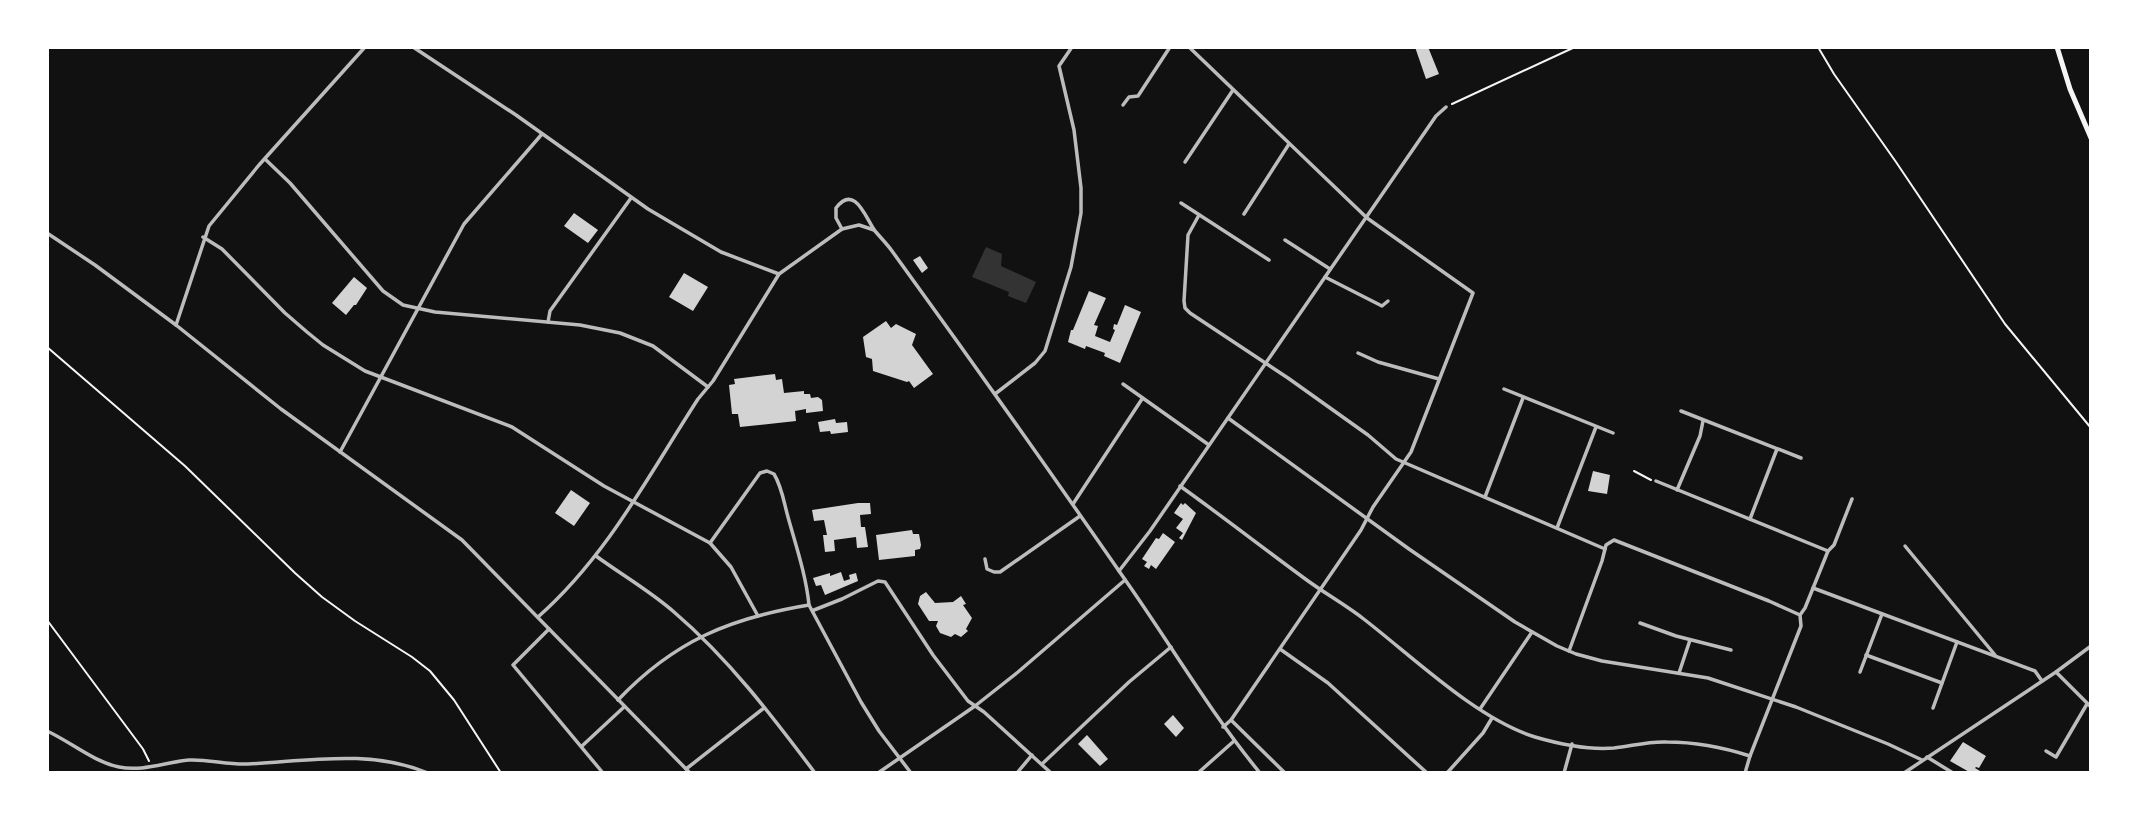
<svg xmlns="http://www.w3.org/2000/svg" width="2138" height="820" font-family="Spectral,serif">
	<rect width="100%" height="100%" fill="#111"/>
	<polygon fill="#333" points="986,247 1002,254 1001,266 1036,282 1026,303 1008,296 1009,292 972,277"/>
	<g fill="#d3d3d3">
		<polygon points="1415,47 1428,47 1439,74 1426,79"/>
		<polygon points="574,213 598,230 588,243 564,226"/>
		<polygon points="920,256 928,268 922,273 913,260"/>
		<polygon points="684,273 708,287 693,311 669,297"/>
		<polygon points="354,277 367,288 356,305 354,305 346,315 332,303"/>
		<polygon points="1089,291 1106,298 1094,325 1098,326 1095,336 1110,342 1115,330 1113,329 1114,324 1117,325 1125,305 1141,312 1120,363 1104,356 1105,353 1086,346 1085,349 1068,342 1071,330 1073,330"/>
		<polygon points="886,321 891,328 896,324 916,334 912,345 933,374 914,388 909,381 907,382 873,371 872,359 866,357 863,337"/>
		<polygon points="775,374 776,380 782,379 784,393 804,391 804,394 810,394 811,398 818,397 822,400 823,411 806,413 806,409 795,411 796,421 740,427 738,414 732,414 729,385 735,384 734,379"/>
		<polygon points="835,419 836,423 847,422 848,432 831,434 830,431 820,432 818,422"/>
		<polygon points="1593,471 1610,475 1607,494 1588,491"/>
		<polygon points="571,490 590,503 574,526 555,513"/>
		<polygon points="858,503 870,503 871,514 860,515 861,527 865,527 868,547 857,548 856,537 834,540 835,551 825,552 823,535 827,535 824,520 814,521 812,510"/>
		<polygon points="1181,503 1183,505 1185,503 1196,513 1182,540 1179,538 1183,533 1176,528 1183,519 1174,513"/>
		<polygon points="912,530 913,534 919,534 921,545 920,549 915,550 915,556 879,560 876,535"/>
		<polygon points="1163,533 1175,542 1156,569 1151,565 1149,569 1144,566 1147,562 1142,559 1156,538 1159,539"/>
		<polygon points="841,572 844,581 850,579 849,575 856,573 858,581 825,595 821,585 816,586 813,578 830,573 830,576"/>
		<polygon points="926,592 935,603 953,602 961,596 966,604 963,605 972,618 966,629 968,631 961,637 955,634 951,637 940,633 936,626 938,621 929,621 918,604 920,596"/>
		<polygon points="1173,715 1184,728 1176,737 1164,724"/>
		<polygon points="1087,735 1108,759 1100,766 1078,744"/>
		<polygon points="1963,742 1986,756 1979,768 1976,767 1975,768 1980,771 1979,773 1971,773 1950,761"/>
	</g>
	<g fill="none" stroke-linecap="round" stroke-linejoin="round">
		<g stroke="#f5f5f5" stroke-width="2">
			<polyline points="1818,47 1834,74 1896,162 2005,324 2091,428"/>
			<polyline points="1452,104 1575,47"/>
			<polyline points="47,347 185,466 295,573 322,597 355,621 412,657 430,671 454,700 501,773"/>
			<polyline points="1634,471 1651,480"/>
			<polyline points="47,620 143,749 149,761"/>
		</g>
		<g stroke="#bcbcbc" stroke-width="3.5">
			<polyline points="413,47 516,115 648,209 721,252 779,274"/>
			<polyline points="1189,47 1367,218 1473,293 1411,452 1373,507 1361,530 1231,720 1223,727"/>
			<polyline points="1123,105 1129,97 1138,96 1170,47"/>
			<polyline points="265,159 290,183 383,291 403,305 435,312 580,325 620,333 653,346 708,387"/>
			<polyline points="1185,162 1233,90"/>
			<polyline points="1181,203 1269,260"/>
			<polyline points="1244,214 1289,144"/>
			<polyline points="1199,215 1188,235 1184,301 1185,308 1190,313 1288,378 1368,435 1396,459 1605,549"/>
			<path d="M842,229l-6,-11v-10c19,-25 30,11 39,23 6,7 12,13 17,20 79,109 157,219 234,330 45,64 84,131 134,192"/>
			<polyline points="47,233 95,265 176,325 281,409 462,540 690,773"/>
			<polyline points="203,237 222,249 285,313 307,332 323,345 365,371 512,427 604,486 710,543 731,567 758,616"/>
			<polyline points="1285,240 1330,269"/>
			<polyline points="1325,277 1382,306 1388,301"/>
			<polyline points="548,322 550,311 631,198"/>
			<polyline points="176,325 209,226 259,165 365,47"/>
			<polyline points="1358,353 1378,362 1439,379"/>
			<polyline points="1123,384 1209,445"/>
			<polyline points="1504,389 1613,433"/>
			<polyline points="995,394 1035,363 1045,351 1071,267 1081,213 1081,188 1074,130 1059,66 1072,47"/>
			<polyline points="1681,411 1801,458"/>
			<polyline points="1228,418 1409,549 1515,622 1557,646 1576,654 1602,661 1708,678 1796,707 1888,744 1922,760"/>
			<polyline points="340,452 464,224 542,134"/>
			<polyline points="1656,481 1828,551"/>
			<path d="M1180,486c42,30 83,62 124,92 20,15 42,27 61,42 49,38 112,99 170,117 24,7 54,13 79,11 18,-2 35,-7 53,-6 29,0 55,5 83,14"/>
			<polyline points="1677,490 1700,436 1703,421"/>
			<polyline points="1485,497 1523,398"/>
			<polyline points="1073,504 1142,399"/>
			<polyline points="1750,519 1777,449"/>
			<polyline points="1557,528 1596,427"/>
			<path d="M710,543l50,-70 7,-2 7,3c8,13 10,29 14,43 8,29 18,58 21,88l52,97 18,29 32,42"/>
			<polyline points="1905,546 1995,655"/>
			<path d="M596,556c26,19 54,35 78,56 55,47 98,104 141,161"/>
			<polyline points="985,559 987,569 994,572 1000,572 1080,516"/>
			<polyline points="1119,571 1150,531 1436,116 1446,107"/>
			<polyline points="1813,588 2035,671 2042,681"/>
			<polyline points="814,610 842,599 878,581 885,582 933,655 968,701 984,712 1051,773"/>
			<path d="M538,617c70,-62 110,-141 160,-218l15,-18 66,-107 63,-45 17,-4 15,5"/>
			<polyline points="1640,623 1676,636 1731,650"/>
			<polyline points="549,629 513,665 603,773"/>
			<polyline points="1280,649 1328,683 1427,773"/>
			<polyline points="1569,651 1602,561 1606,545 1614,540 1769,601 1800,615"/>
			<polyline points="1866,655 1942,683"/>
			<polyline points="1860,672 1882,614"/>
			<polyline points="2056,672 2091,707"/>
			<polyline points="1679,673 1690,640"/>
			<path d="M618,700c56,-59 112,-82 191,-95"/>
			<polyline points="1933,708 1957,642"/>
			<polyline points="1480,709 1532,632"/>
			<polyline points="1231,720 1285,773"/>
			<path d="M47,731c24,11 47,31 72,36 23,5 47,-5 70,-7 19,-1 39,5 59,4 60,-3 122,-15 180,9"/>
			<polyline points="582,746 624,707"/>
			<polyline points="2046,751 2056,757 2087,704"/>
			<polyline points="1927,757 1953,773"/>
			<polyline points="1042,764 1129,682 1171,647"/>
			<polyline points="686,769 764,708"/>
			<polyline points="878,773 975,706 1018,672 1125,580"/>
			<polyline points="1017,773 1032,755"/>
			<polyline points="1198,773 1234,741"/>
			<polyline points="1447,773 1483,733 1492,718"/>
			<polyline points="1564,773 1572,744"/>
			<polyline points="1745,773 1750,756 1801,626 1800,615 1805,608 1828,551 1834,545 1852,499"/>
			<polyline points="1904,773 2056,672 2091,646"/>
		</g>
		<polyline stroke="#f5f5f5" stroke-width="5" points="2057,47 2070,89 2091,138"/>
	</g>
	<rect width="2138" height="820" fill="none" stroke="#ffffff" stroke-width="98"/>
</svg>
